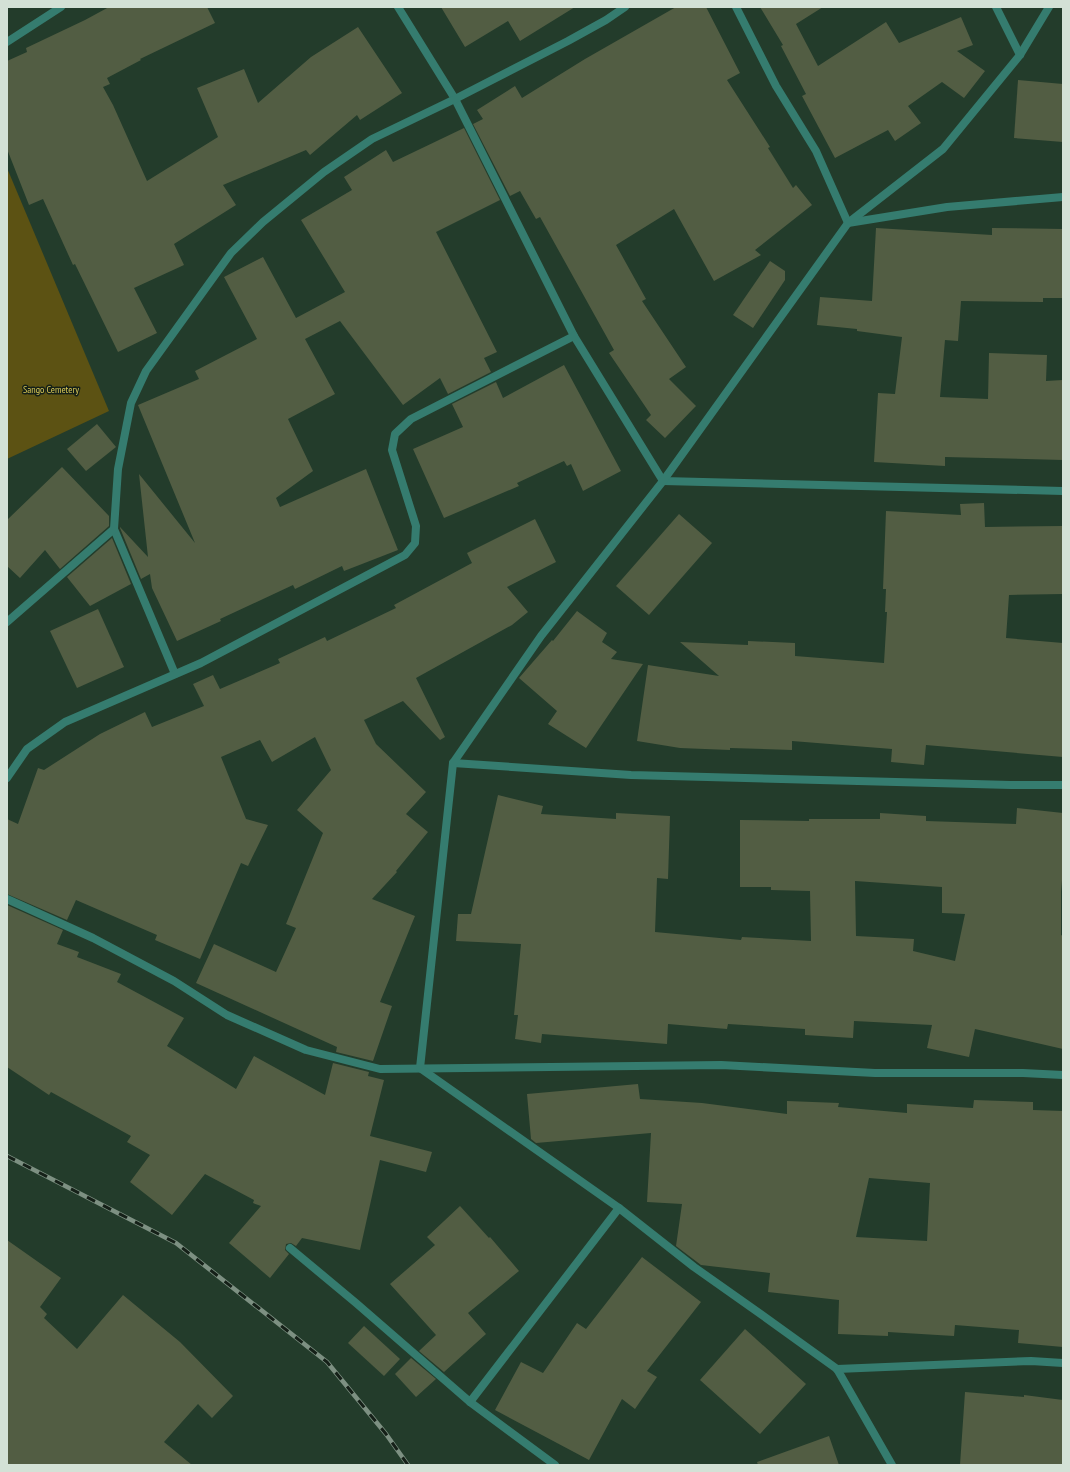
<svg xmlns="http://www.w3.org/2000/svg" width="1070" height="1472" font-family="'PT Sans Narrow',sans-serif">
	<rect width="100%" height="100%" fill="#233c2b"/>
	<polygon fill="#5c5213" points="7,168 109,411 7,459"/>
	<g fill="#525d43" fill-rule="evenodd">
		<polygon points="109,7 207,7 215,23 140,59 141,60 107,78 110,84 103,87 113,105 147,181 218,137 197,88 244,69 258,103 311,57 358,27 402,93 360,120 357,115 310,155 306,150 223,185 236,205 174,244 184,265 134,288 157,333 118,352 75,264 73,265 43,199 29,205 7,149 7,61 27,52 26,48 85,20"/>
		<polygon points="441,7 575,7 520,41 508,21 465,47"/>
		<polygon points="676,7 706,7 740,73 727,80 770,147 768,148 793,188 796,185 812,205 755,250 761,255 714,281 674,209 616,245 646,299 642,301 686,367 669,379 696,406 665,438 646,420 651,415 609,353 614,350 540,217 536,219 520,191 510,196 473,124 483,119 477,110 515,86 522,98 585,59"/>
		<polygon points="760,7 823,7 796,24 818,66 886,22 899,43 961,17 973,45 957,51 985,71 964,98 942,82 908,106 921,123 895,141 888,130 835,158 802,96 806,94 781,46 783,45"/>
		<polygon points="1018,80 1063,84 1063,142 1014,138"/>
		<polygon points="464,128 500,200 436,232 497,352 484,358 491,372 448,394 440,378 403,405 340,321 305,339 335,394 288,419 313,471 276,498 280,507 366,469 398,550 344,571 342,566 295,589 293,585 220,619 221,621 177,641 152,588 150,574 141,579 120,528 120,527 148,557 139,474 195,543 138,405 199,379 195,371 257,339 224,277 263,257 296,318 345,292 301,220 352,190 344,177 386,150 393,162"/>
		<polygon points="876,228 992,235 992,228 1063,229 1063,298 1043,298 1043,302 961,301 958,341 945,340 940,397 988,399 989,353 1047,355 1046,381 1063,380 1063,460 945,457 945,466 874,462 878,393 895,394 902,337 857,331 857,329 817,325 820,297 872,301"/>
		<polygon points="770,261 785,271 785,280 753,328 733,315"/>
		<polygon points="564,365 621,471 583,491 571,464 567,466 564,461 517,483 519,486 444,518 413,449 463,427 452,404 496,382 503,398"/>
		<polygon points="97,424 116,447 86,471 67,449"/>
		<polygon points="62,467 109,516 109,526 60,569 45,550 20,578 7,566 7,520"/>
		<polygon points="984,503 985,527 1063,526 1063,594 1009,595 1006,638 1063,643 1063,757 926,745 924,765 891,762 892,749 792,741 792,750 730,748 730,750 680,748 637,741 648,665 719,676 680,642 748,645 748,641 795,643 795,656 884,663 887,612 885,612 886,589 883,589 886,511 961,515 960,504"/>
		<polygon points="679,514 712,543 649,615 616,586"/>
		<polygon points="535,519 556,562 507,587 528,612 512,625 416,678 445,737 440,740 403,701 364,720 376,744 426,792 406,814 428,832 396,871 397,872 372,899 415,916 380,1002 392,1006 373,1061 336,1052 337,1047 196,983 214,944 276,972 296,928 286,924 323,833 297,810 331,770 315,737 272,762 260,740 221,757 246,819 268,825 248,866 241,863 200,959 155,940 157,935 76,900 67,920 7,894 7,819 18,824 38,768 44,770 100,734 145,712 152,727 204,706 193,684 213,675 220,689 280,663 278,659 325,637 327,641 396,608 394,605 472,563 467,553"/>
		<polygon points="112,538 131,584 90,606 67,577"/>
		<polygon points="98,609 124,667 77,688 50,631"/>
		<polygon points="577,611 607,633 602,642 617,652 611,659 643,664 586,748 548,724 557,711 519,678 552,640 553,641"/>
		<path d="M498,795l45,11 -2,8 75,5v-6l54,3 -2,63 -11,-1 -2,54 86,8 1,-3 69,4 -1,-50 -39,-1v-3h-31v-67l69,1v-2h71v-6l46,3v5l90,3 1,-16 46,5v55l-2,24v43l2,1v113l-88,-20 -6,28 -42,-9 5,-23 -78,-4 -1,17 -48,-3v-6l-77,-5 -1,5 -59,-5 -1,20 -125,-10 -1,9 -26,-4 3,-24h-4l7,-71 -65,-3 2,-27h13zM855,881l87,6v26l23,1 -10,47 -42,-10 1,-12 -58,-3z"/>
		<polygon points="7,905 63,930 57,944 79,952 77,957 121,974 117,982 184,1018 167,1046 236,1089 254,1056 325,1095 333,1063 369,1072 368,1076 384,1080 370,1136 432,1152 426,1172 380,1160 360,1250 302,1238 296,1246 291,1243 286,1244 285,1250 289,1254 270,1278 229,1243 261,1206 253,1203 254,1200 205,1174 172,1215 130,1182 150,1155 127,1142 131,1136 51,1092 49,1095 7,1067"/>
		<path d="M638,1084l2,15 62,4 85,11v-13l52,2 -1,4 69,6v-9l66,4 1,-8 59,2v8l30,1v236l-45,-4 1,-13 -64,-5 -1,11 -66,-4v4l-50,-2 1,-34 -71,-8 2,-19 -69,-8 -25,-19 6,-42 -35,-2 4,-69 -115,10 -5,-4 -4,-45zM869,1178l61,5 -3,58 -71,-4z"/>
		<polygon points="460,1206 489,1238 490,1237 519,1271 468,1313 486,1334 444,1372 419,1351 436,1335 390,1284 435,1245 427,1237"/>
		<polygon points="7,1240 61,1278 40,1307 47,1314 44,1318 77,1349 123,1295 180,1342 233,1396 212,1418 198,1404 164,1442 192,1465 7,1465"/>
		<polygon points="642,1257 701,1302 647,1371 657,1377 635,1409 622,1399 589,1460 495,1410 521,1362 543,1373 577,1323 586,1329"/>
		<polygon points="364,1326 400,1359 384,1376 348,1343"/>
		<polygon points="745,1329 806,1384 760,1434 700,1380"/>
		<polygon points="411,1358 436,1379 416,1397 395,1374"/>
		<polygon points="965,1392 1024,1397 1024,1395 1063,1400 1063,1465 960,1465"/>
		<polygon points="829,1436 839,1465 758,1465 757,1462"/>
	</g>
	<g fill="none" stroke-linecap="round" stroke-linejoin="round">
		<g stroke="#357c6f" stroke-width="8">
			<polyline points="398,7 455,99 574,336 663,481 1063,491"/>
			<polyline points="736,7 776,86 816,151 848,223 947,207 1063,197"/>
			<polyline points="996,7 1020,55"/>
			<polyline points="7,42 61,7"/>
			<polyline points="114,529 175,674"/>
			<polyline points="7,622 114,529 118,469 131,403 146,371 231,253 263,222 324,172 372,139 455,99 568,41 606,20 625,7"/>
			<polyline points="453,763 631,775 1011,785 1063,785"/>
			<polyline points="7,778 27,749 65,722 201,663 405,555 415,543 416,526 392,450 395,434 411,419 574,336"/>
			<polyline points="7,899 93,938 174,981 227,1015 306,1050 380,1069 721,1065 875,1073 1023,1073 1063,1075"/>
			<polyline points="290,1248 356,1303 470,1402 555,1465"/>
			<polyline points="837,1369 1031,1361 1063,1363"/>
			<polyline points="470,1402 619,1208"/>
			<polyline points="892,1465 837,1369 762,1315 694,1267 619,1208 420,1068 453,763 541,636 663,481 848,223 943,149 1020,55 1049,7"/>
		</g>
		<defs>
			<polyline id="rail" points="7,1156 176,1243 327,1362 386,1434 408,1465"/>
		</defs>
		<use href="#rail" stroke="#7d9082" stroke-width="4.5"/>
		<use href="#rail" stroke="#152018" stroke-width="3" stroke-dasharray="9" stroke-linecap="butt"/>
	</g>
	<g text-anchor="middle" stroke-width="3" stroke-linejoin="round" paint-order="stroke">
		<g font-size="10" fill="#dbca57" stroke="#152018">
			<text x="51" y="393">Sango Cemetery</text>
		</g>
	</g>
	<rect width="1070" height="1472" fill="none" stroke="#d3e1d6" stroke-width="16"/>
</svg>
